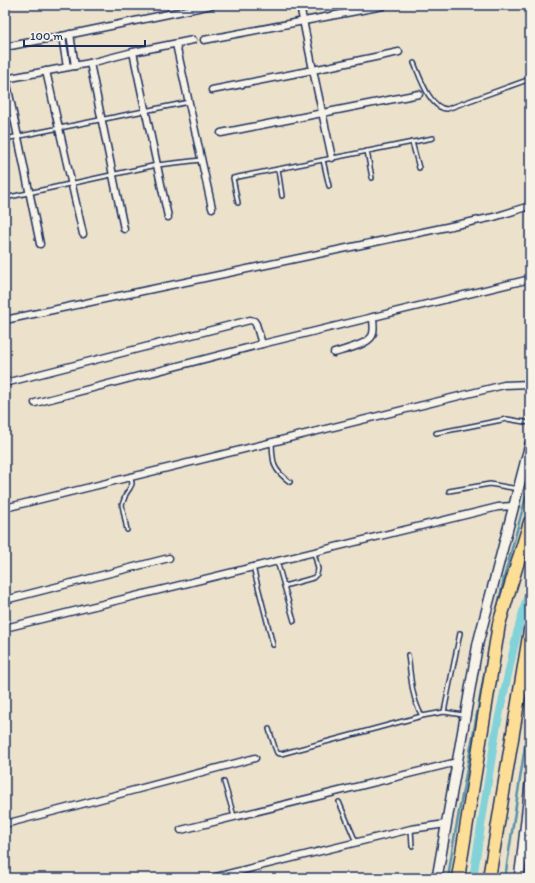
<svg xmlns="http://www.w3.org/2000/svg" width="535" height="883" font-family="Itim,sans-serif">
	<rect width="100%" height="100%" fill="#ece2cc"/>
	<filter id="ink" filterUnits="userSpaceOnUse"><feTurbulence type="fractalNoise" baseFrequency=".025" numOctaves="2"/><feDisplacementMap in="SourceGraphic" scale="8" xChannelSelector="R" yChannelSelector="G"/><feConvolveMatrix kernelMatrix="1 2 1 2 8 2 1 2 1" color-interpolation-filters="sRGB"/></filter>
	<g filter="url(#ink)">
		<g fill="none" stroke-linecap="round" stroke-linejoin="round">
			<g stroke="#5891a8" stroke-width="2.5">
				<polyline points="497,610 504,578 530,482"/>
				<polyline points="448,878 453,845 489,648"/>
				<polyline points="505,878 530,713"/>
			</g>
			<polyline stroke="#81d2d9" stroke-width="8" points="473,878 496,730 517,633 530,587"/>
			<defs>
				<g id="lane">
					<path d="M414,63c6,14 16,46 33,46l83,-30"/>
					<polyline points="530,130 530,139"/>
					<polyline points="5,139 189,102"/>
					<polyline points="412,142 419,168"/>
					<polyline points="367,151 372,178"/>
					<polyline points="323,160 329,186"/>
					<polyline points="278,169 282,196"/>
					<polyline points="5,198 157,165 201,160"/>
					<polyline points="238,203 233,178 433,138"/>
					<polyline points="436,433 507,419 530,423"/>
					<path d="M272,443c1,20 0,26 18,39"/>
					<polyline points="449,491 490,484 518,489"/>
					<polyline points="127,530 122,505 126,494 130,488 132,484 131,477"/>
					<polyline points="277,561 294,621"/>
					<polyline points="253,567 273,645"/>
					<polyline points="284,586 313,578 317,574 318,569 314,552"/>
					<path d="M408,655c3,21 3,42 14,61l22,-4 19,3"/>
					<polyline points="444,712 460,633"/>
					<polyline points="269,729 275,748 277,753 281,754 422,716"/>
					<polyline points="224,782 234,816"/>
					<polyline points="339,802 356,842"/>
					<polyline points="411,829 412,846"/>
				</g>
				<g id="street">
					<polyline points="300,5 313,70 332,158"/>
					<polyline points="70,34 75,66"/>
					<polyline points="62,36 67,67"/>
					<polyline points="204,40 383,6"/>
					<polyline points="176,44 212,208"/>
					<polyline points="5,47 62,36 212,5"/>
					<polyline points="133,52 168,217"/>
					<polyline points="90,63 124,229"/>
					<polyline points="46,71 83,234"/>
					<polyline points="5,79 90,63 133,52 193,40"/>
					<polyline points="6,79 40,244"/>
					<polyline points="212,90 313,70 399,52"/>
					<polyline points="221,133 419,94"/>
					<polyline points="5,320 494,217 530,206"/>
					<path d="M334,353c9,-3 33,-8 38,-17 3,-5 1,-13 1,-19"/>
					<polyline points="5,383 250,320 254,321 256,324 262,344 530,279"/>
					<polyline points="35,403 262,344"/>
					<polyline points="5,508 504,385 530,384"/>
					<polyline points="5,600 169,558"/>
					<polyline points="5,628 498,507 512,506"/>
					<polyline points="5,824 67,808 255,758"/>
					<polyline points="181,830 457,762"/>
					<polyline points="211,878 411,829 446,824"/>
				</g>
				<g id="secondary">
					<polyline points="437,878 478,643 530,444"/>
					<polyline points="519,878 522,856 530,784"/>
				</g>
				<g id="highway">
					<polyline points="458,878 499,624 530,522"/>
					<polyline points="489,878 530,630"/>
				</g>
			</defs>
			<use href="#lane" stroke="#1b2f5e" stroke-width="6"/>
			<use href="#street" stroke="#1b2f5e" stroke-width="9"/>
			<use href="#secondary" stroke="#1b2f5e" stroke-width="12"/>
			<use href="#highway" stroke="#1b2f5e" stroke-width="15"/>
			<use href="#lane" stroke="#f7f3e8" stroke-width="3"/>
			<use href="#street" stroke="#f7f3e8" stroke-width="6"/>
			<use href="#secondary" stroke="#f7f3e8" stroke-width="9"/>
			<use href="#highway" stroke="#fdde96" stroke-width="12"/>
		</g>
	</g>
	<rect width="535" height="883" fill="none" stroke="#f7f3e8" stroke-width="20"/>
	<rect x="10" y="10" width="515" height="863" fill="none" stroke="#1b2f5e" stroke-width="1.5" filter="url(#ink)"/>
	<path d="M24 40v6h121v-6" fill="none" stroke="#1b2f5e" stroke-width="2"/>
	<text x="30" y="40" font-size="12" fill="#1b2f5e" stroke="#f7f3e8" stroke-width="3" paint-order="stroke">100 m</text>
</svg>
